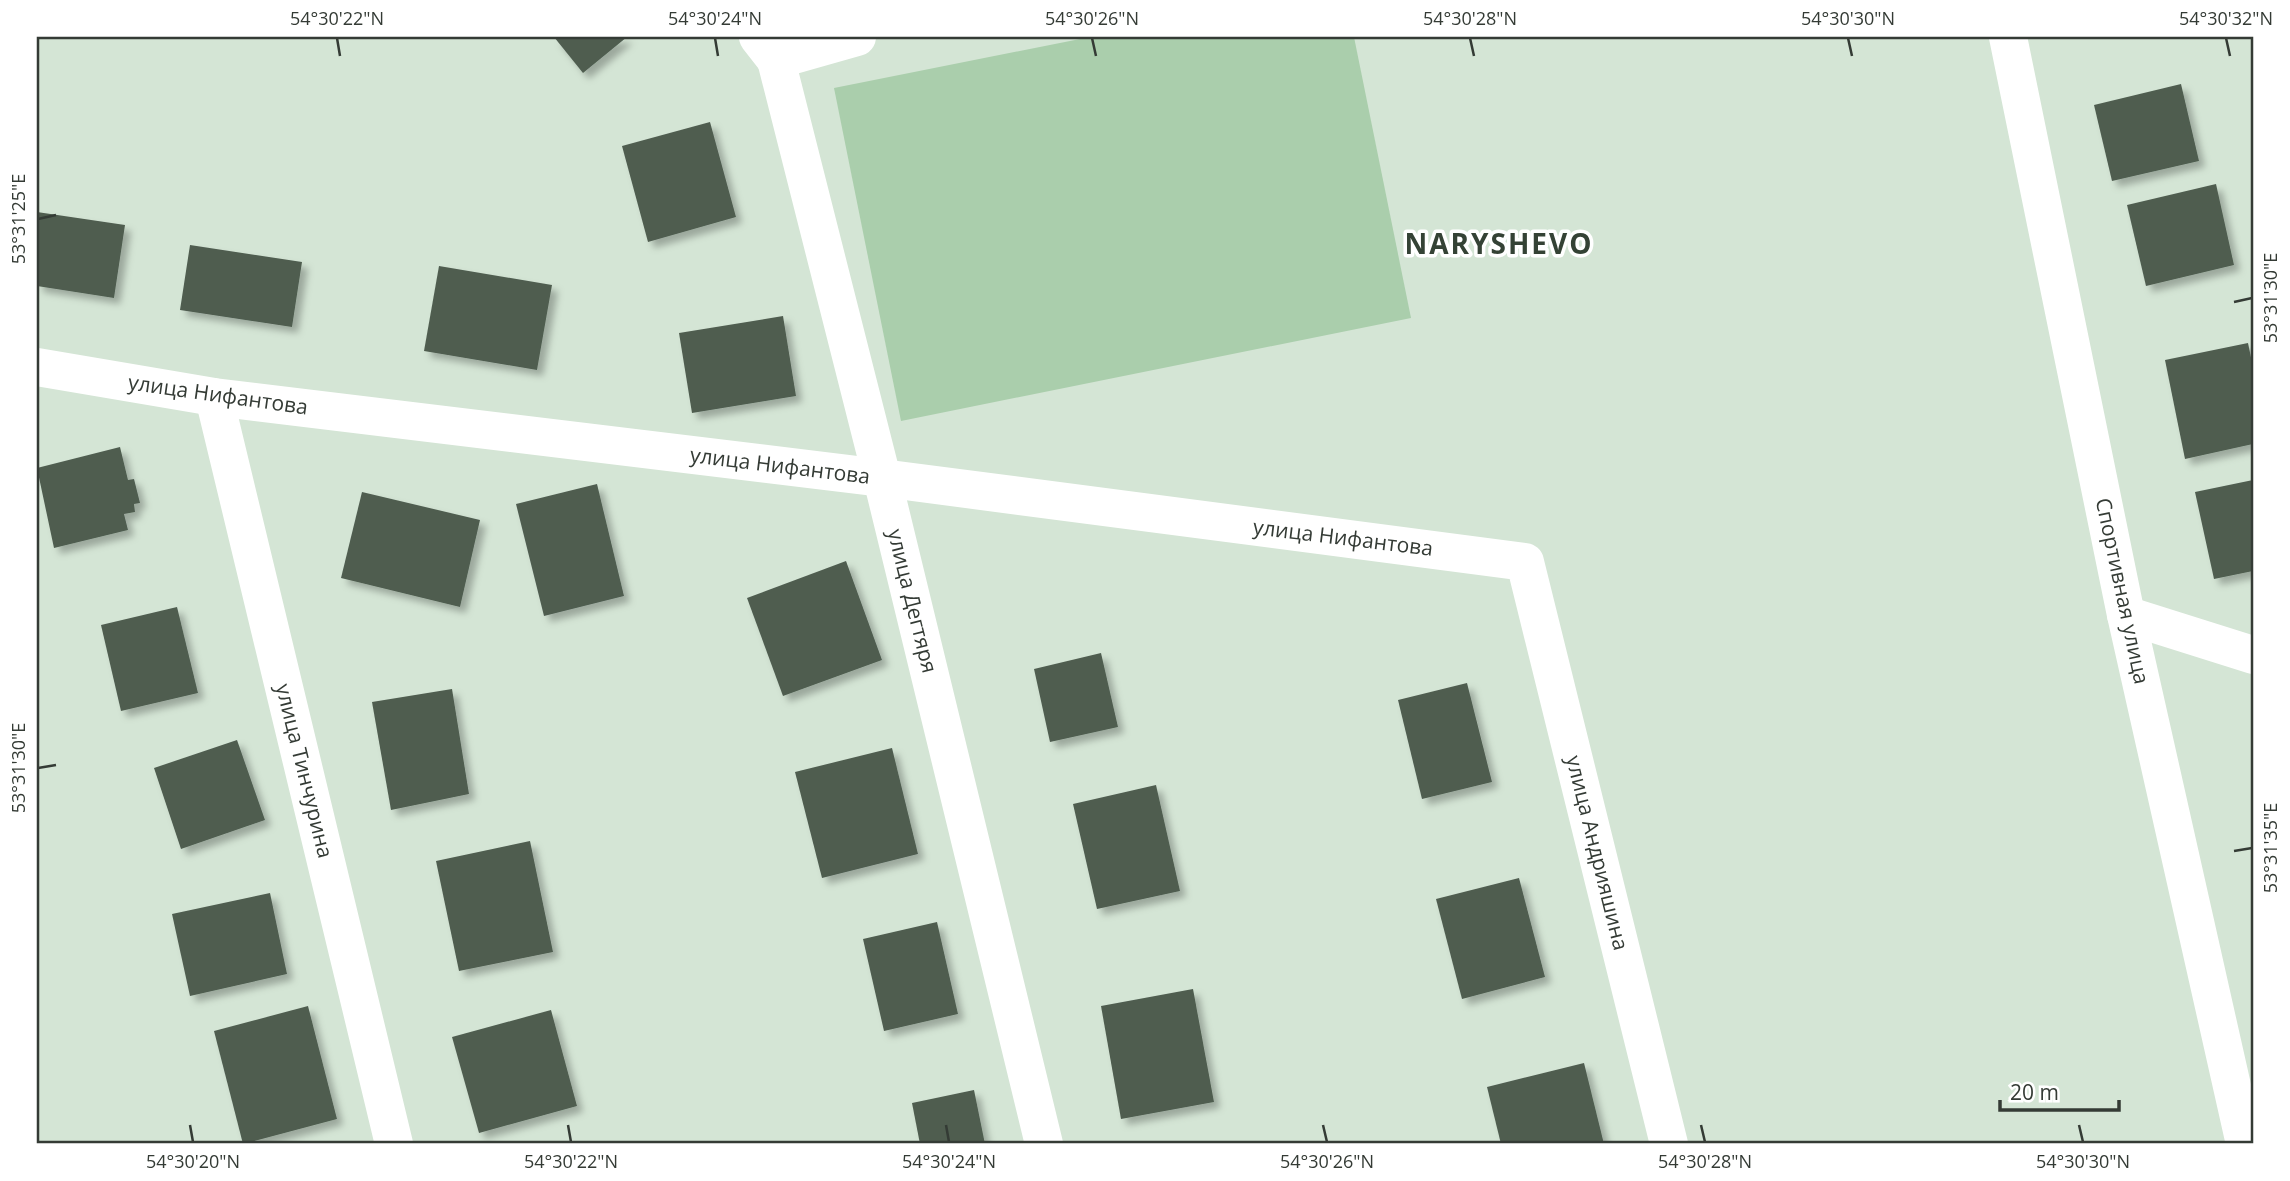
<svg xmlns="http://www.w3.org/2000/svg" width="2290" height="1181" font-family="'Open Sans',sans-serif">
	<defs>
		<filter id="shadow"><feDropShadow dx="6" dy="6" stdDeviation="3.5" flood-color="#0004"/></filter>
	</defs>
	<rect width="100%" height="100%" fill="#d4e5d5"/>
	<polygon fill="#aaceac" points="1090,37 1354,37 1411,318 901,421 834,88"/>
	<g fill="#4f5d50" filter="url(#shadow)">
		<polygon points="554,37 627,37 583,73"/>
		<polygon points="2181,84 2199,161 2112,181 2094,105"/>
		<polygon points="710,122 736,217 648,242 622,146"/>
		<polygon points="2216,184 2234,265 2146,286 2127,205"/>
		<polygon points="37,212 125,225 114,298 37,286"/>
		<polygon points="190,245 302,262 292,327 180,310"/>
		<polygon points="439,266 552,285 537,370 424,351"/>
		<polygon points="783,316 796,396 692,413 679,333"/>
		<polygon points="2248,343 2253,367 2253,444 2185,459 2165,360"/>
		<polygon points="120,447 128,480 134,479 140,503 134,504 135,512 124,514 128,530 54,548 37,468"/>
		<polygon points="2253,480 2253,571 2214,579 2195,492"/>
		<polygon points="597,484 624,596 544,616 516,504"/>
		<polygon points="362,492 480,520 460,607 341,578"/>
		<polygon points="846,561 882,660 783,696 747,598"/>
		<polygon points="177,607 198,693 121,711 101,625"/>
		<polygon points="1101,653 1118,727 1050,742 1034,669"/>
		<polygon points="1467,683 1492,782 1422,799 1398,700"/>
		<polygon points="452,689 469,794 391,810 372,702"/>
		<polygon points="237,740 265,820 181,849 154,768"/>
		<polygon points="892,748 918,854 822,878 795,772"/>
		<polygon points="1156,785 1180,891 1097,909 1073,804"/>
		<polygon points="530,841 553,952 459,971 436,861"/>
		<polygon points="1519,878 1545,977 1462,999 1436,899"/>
		<polygon points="270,893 287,974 190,996 172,914"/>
		<polygon points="937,922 958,1014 884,1031 863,939"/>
		<polygon points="1193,989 1214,1102 1121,1119 1101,1006"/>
		<polygon points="308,1006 337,1119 243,1144 214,1031"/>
		<polygon points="551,1010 577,1106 479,1133 452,1037"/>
		<polygon points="1584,1063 1604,1144 1501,1144 1487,1087"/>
		<polygon points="974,1090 985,1144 920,1144 912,1103"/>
	</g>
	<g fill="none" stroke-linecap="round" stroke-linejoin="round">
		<g stroke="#fff" stroke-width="38">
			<polyline points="758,37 776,60 857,37"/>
			<polyline points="2008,37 2126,615 2245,1144"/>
			<polyline points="776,60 882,478 1044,1144"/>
			<polyline points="37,367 214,397 882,478 1525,562 1669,1144"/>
			<polyline points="214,397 394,1144"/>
			<polyline points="2126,615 2253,655"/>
		</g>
	</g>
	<path fill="none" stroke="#343b35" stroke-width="2.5" d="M337,38l3,18M715,38l3,18M1092,38l4,18M1470,38l4,18M1848,38l4,18M2226,38l4,18M38,219l18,-4M2234,302l18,-4M38,768l18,-3M2234,851l18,-3M190,1125l3,17M568,1125l3,17M946,1125l3,17M1323,1125l4,17M1701,1125l4,17M2079,1125l4,17"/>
	<g text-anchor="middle" stroke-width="7" stroke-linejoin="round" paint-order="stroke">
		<g font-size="21" fill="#343b35" stroke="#fff">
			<text transform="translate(218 395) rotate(8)" y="7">улица Нифантова</text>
			<text transform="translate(780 466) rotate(7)" y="7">улица Нифантова</text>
			<text transform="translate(1343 538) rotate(7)" y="7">улица Нифантова</text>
			<text transform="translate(2122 591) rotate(78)" y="7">Спортивная улица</text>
			<text transform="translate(912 601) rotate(76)" y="7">улица Дегтяря</text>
			<text transform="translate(304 771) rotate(76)" y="7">улица Тинчурина</text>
			<text transform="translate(1597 853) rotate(76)" y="7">улица Андрияшина</text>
		</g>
		<g font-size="28" font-weight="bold" letter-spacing="2" fill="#344235" stroke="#fff">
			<text x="1499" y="254">NARYSHEVO</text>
		</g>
	</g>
	<rect width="2290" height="1181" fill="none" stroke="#ffffff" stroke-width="77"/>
	<path d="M2000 1100v10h119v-10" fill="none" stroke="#343b35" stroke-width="3.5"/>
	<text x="2010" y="1100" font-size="21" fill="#343b35" stroke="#ffffff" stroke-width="5" paint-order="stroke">20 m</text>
	<rect x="38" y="38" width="2214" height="1104" fill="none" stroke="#343b35" stroke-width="2.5"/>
	<g font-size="18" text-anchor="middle" fill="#343b35">
		<text x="337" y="25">54°30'22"N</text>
		<text x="715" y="25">54°30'24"N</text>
		<text x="1092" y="25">54°30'26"N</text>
		<text x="1470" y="25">54°30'28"N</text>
		<text x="1848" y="25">54°30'30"N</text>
		<text x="2226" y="25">54°30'32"N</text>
		<text transform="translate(19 219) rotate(-90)" y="6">53°31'25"E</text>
		<text transform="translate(2271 298) rotate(-90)" y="6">53°31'30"E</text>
		<text transform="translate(19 768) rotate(-90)" y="6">53°31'30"E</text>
		<text transform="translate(2271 848) rotate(-90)" y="6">53°31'35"E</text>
		<text x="193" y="1168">54°30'20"N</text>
		<text x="571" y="1168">54°30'22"N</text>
		<text x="949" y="1168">54°30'24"N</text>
		<text x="1327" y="1168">54°30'26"N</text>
		<text x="1705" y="1168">54°30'28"N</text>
		<text x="2083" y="1168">54°30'30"N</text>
	</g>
</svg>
